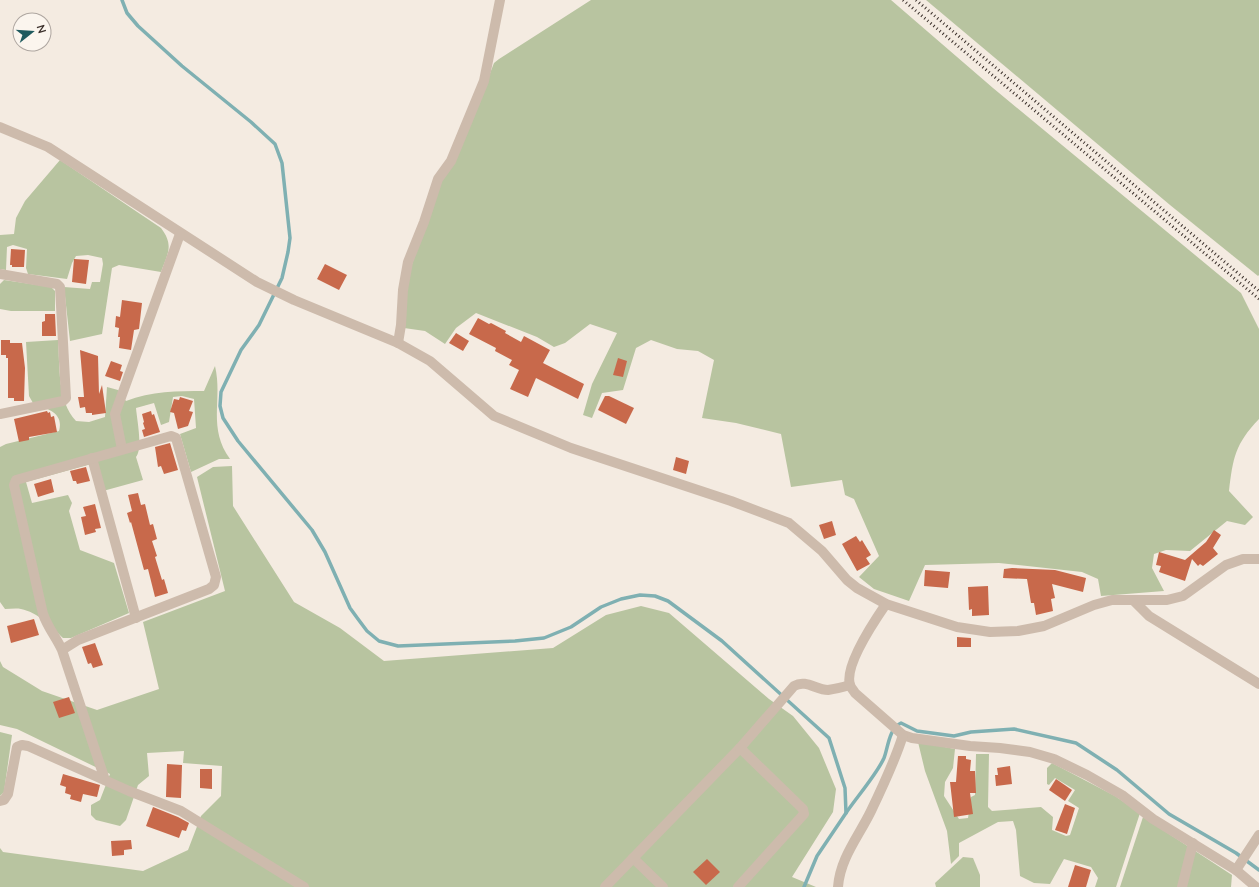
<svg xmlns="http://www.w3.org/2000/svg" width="1259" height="887" font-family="'Nunito Sans',sans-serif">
	<rect width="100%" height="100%" fill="#f4ebe1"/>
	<g fill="#b8c4a0">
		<path d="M591,0h300l102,88 248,205 18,36v90c-24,25 -26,39 -30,72l24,26 -8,8 -18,-4 -37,30 -24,-1 -12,4 -2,14 12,23 -63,5 -3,-17 -16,-7 -83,-9 -74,2 -16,36 -35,-12 -15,-12 20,-21 -25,-57 -9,-4 -3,-15 -51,7 -10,-53 -45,-11 -34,-5 12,-58 -16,-9 -21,-2 -26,-9 -15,8 -13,42 -21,3 -10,25 -9,-3 9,-31 25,-51 -27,-9 -25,19 -11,4 -17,-10 -61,-24 -20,15 -11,16 -20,-13 -21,-3 3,-39 5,-25 29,-84 39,-81 14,-36 5,-4z"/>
		<polygon points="926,0 1259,0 1259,275 1258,276 1170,205"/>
		<path d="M60,160l101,68c13,17 7,25 0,44l-42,-7 -7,3 -10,66 -32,7 -6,-54 26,2 2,-7h8l3,-18 -1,-6 -14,-3 -12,1 -4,7 -5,16 -39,-5 -2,-6 1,-19 -14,-4 -6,2 -1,23 -6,-1v-34l14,-1 2,-16 9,-17z"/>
		<polygon points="4,280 51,287 55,291 55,311 11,311 0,309 0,284"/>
		<path d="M58,340c2,26 -1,61 18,81l13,1 16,-5 2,-30 11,3 8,11c25,-10 52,-10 78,-10l11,-25c8,34 -8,61 15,93h-11l-28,13 -11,-38 16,-6 -2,-29 -12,-3 -9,1 -4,25 -8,3 -7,-22 -18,5c1,12 7,40 0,49l7,23 -40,11 -8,-28 -69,19 6,21 36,-8 4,8 -3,8 11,39 34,13 15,50 -58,25h-8c-11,-11 -26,-26 -42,-29 -5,-1 -11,0 -16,0l-5,-7v-155l6,-3 53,-13c5,-18 -11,-22 -26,-28l-4,-7 -3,-54z"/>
		<polygon points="232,466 233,506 294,602 340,628 384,661 553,648 606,615 641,606 669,613 769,699 793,716 819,748 836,789 833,812 792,877 816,887 0,887 0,848 3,852 143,871 188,850 201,816 221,796 222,766 183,763 184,751 147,753 149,776 138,785 126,820 120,826 96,820 91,815 91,805 100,800 110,774 17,729 0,725 0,661 3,667 42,691 97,710 159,689 143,622 225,591 197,477 213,467"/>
		<polygon points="0,732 12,735 4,792 0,796"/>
		<polygon points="918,742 955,749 953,768 945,782 944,796 959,819 968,818 971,797 975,795 976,754 989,754 988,807 992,811 1041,807 1053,817 1052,830 1066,836 1070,835 1079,808 1068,801 1075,790 1055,778 1049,785 1047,784 1047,768 1052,763 1115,796 1140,813 1116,887 1095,887 1098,878 1091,867 1064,859 1050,884 1034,883 1020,876 1016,830 1013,821 998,822 959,843 959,856 951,864 947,831 925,771"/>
		<polygon points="1143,817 1232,875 1231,887 1120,887"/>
		<polygon points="963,857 973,858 980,875 980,887 936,887 935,883"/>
	</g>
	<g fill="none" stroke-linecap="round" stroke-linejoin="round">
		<g stroke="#7fb0b2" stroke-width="3.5">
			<polyline points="122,0 127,13 138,26 182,66 251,122 275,144 282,163 290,238 288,252 282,278 259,325 241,350 221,392 220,406 223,418 238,441 312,530 325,552 350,608 358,619 367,631 379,641 398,646 515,641 544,638 571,627 601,607 621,599 640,595 655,596 668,601 722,641 829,738 845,788 846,813 817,856 804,887"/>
			<path d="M846,813c10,-15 31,-39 38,-55 4,-10 5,-30 17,-35l16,8 37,5 17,-4 43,-3 62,14 41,27 52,44 67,39 23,17"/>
		</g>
	</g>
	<g fill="#c8694b">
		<polygon points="11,249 25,250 24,267 12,267 12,265 10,265"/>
		<polygon points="74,259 89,260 86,284 72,282"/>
		<polygon points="325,264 347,275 339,290 317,279"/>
		<polygon points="122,300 142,303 139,329 134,330 131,350 119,348 120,337 118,337 119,328 115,327 116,316 120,317"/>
		<polygon points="45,314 55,314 56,336 42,336 42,322 45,321"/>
		<polygon points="478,318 489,324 491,323 506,331 505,333 521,342 524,336 550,350 543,363 584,384 578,399 536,378 528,397 510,389 519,370 509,365 512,360 495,351 496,348 469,334"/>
		<polygon points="456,333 469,341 463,351 449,343"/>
		<polygon points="1,340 10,340 10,343 22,343 25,368 24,401 14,401 14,398 8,398 8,358 6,358 6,355 1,355"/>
		<polygon points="80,350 98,356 99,394 102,385 106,413 92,415 92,413 86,413 85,407 80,408 78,397 84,397"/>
		<polygon points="618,358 627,361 623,377 613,375"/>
		<polygon points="111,361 122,365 120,371 123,372 120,381 105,376"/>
		<polygon points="605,396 609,396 634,408 626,424 598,410"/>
		<polygon points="180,397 193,401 189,411 193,412 188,426 178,429 174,413 170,412 174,399 179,400"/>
		<polygon points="47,411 48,413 50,412 51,417 54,416 57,432 29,437 29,440 19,442 14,419"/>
		<polygon points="151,411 152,415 154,414 160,432 144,437 142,430 145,429 143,423 144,422 142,414"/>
		<polygon points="170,443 178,470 164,474 161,466 158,467 155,447"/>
		<polygon points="676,457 689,461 686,474 673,470"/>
		<polygon points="86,467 90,481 77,484 76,481 73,481 70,471"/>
		<polygon points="51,479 54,492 38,497 34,484"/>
		<polygon points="138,493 141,505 145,504 150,525 153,524 157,539 152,541 157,556 155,557 162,580 164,579 168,593 155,597 148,569 144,570 131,522 130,523 127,513 132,511 128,495"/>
		<polygon points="95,504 101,528 95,529 96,532 85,535 81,517 86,516 83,507"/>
		<polygon points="832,521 836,535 824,539 819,525"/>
		<polygon points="1214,530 1221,535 1213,548 1218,554 1203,566 1200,564 1198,566 1192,559 1185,581 1159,572 1161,566 1156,565 1159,552 1185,560 1206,542"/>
		<polygon points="856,536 860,542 862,540 871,555 866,558 870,564 857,571 842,544"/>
		<polygon points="1012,568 1055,570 1086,578 1083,592 1052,584 1055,598 1051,599 1053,611 1036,615 1034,603 1031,603 1027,579 1003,578 1004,569"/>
		<polygon points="925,570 950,572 948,588 924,586"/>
		<polygon points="988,586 989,615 972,616 972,609 969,610 968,587"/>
		<polygon points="34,619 39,635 11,643 7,626"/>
		<polygon points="957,637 971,638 971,647 957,647"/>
		<polygon points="95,643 103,665 93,668 91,663 88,664 82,647"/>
		<polygon points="69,697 75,713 59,718 53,702"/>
		<polygon points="958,756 966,756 966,759 971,760 970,771 975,771 976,793 970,793 973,814 954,817 950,782 956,782"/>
		<polygon points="167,764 182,765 181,798 166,797"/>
		<polygon points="1010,766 1012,784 996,786 995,775 998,775 997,768"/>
		<polygon points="200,769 212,769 212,789 200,788"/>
		<polygon points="63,774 100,785 97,797 83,794 81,802 70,799 71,795 65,793 66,787 60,785"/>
		<polygon points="1056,779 1072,790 1065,801 1049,790"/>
		<polygon points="1065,804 1075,808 1067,834 1055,830"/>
		<polygon points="153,807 178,817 189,823 186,831 182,830 179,838 146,826"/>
		<polygon points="131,840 132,849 124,850 124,855 112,856 111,841"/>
		<polygon points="707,859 720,872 706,885 693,872"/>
		<polygon points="1075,865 1091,870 1086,887 1068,887"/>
	</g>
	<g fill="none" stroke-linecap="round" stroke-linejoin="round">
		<g stroke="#cdbbac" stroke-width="10">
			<polyline points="0,127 48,147 257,282 294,300 398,343 430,361 494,416 571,448 731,501 789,523 822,551 847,580 857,588 886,604 957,627 990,632 1018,631 1044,626 1094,605 1112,600 1167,600 1183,596 1226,565 1243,559 1259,559"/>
			<polyline points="0,274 57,284 60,287 66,398 63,401 0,414"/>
			<polyline points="398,343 401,325 403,290 408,262 424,222 438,179 451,161 484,81 500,0"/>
			<polyline points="122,449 115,414 180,234"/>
			<polyline points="92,458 136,618"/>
			<polyline points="1134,601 1149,616 1259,684"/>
			<path d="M886,604c-11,16 -42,62 -36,81 1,3 4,6 5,8l48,42 9,3 58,8 30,2 30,4 24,7 33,16 35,20 31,24 83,51 20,17"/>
			<path d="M62,650l16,-10 131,-51 5,-4 2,-8 -40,-139 -5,-2 -155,44 -2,5 29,129c5,14 13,23 19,36l43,130"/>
			<polyline points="0,801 4,800 8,794 17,747 22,745 28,746 129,791 181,811 304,887"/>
			<polyline points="633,858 663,887"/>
			<polyline points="1236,870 1259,835"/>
			<path d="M605,887l135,-139 54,-62c12,-7 22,4 34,4 7,-1 15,-3 22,-5"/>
			<polyline points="738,887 804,814 803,809 740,748"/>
			<path d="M838,887c2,-29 21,-51 33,-76 12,-25 24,-50 32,-76"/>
			<polyline points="1182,887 1193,843"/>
		</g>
		<g stroke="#3b302b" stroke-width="3" stroke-dasharray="1 3" stroke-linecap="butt">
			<polyline points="903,0 1259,299"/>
			<polyline points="916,0 1259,291"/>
		</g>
	</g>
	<g transform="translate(32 32) rotate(73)"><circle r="19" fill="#fbf5ee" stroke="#aea6a0"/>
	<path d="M0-3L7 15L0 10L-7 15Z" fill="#1f5a5e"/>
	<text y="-6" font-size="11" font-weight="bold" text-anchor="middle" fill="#3b302b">N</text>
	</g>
</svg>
